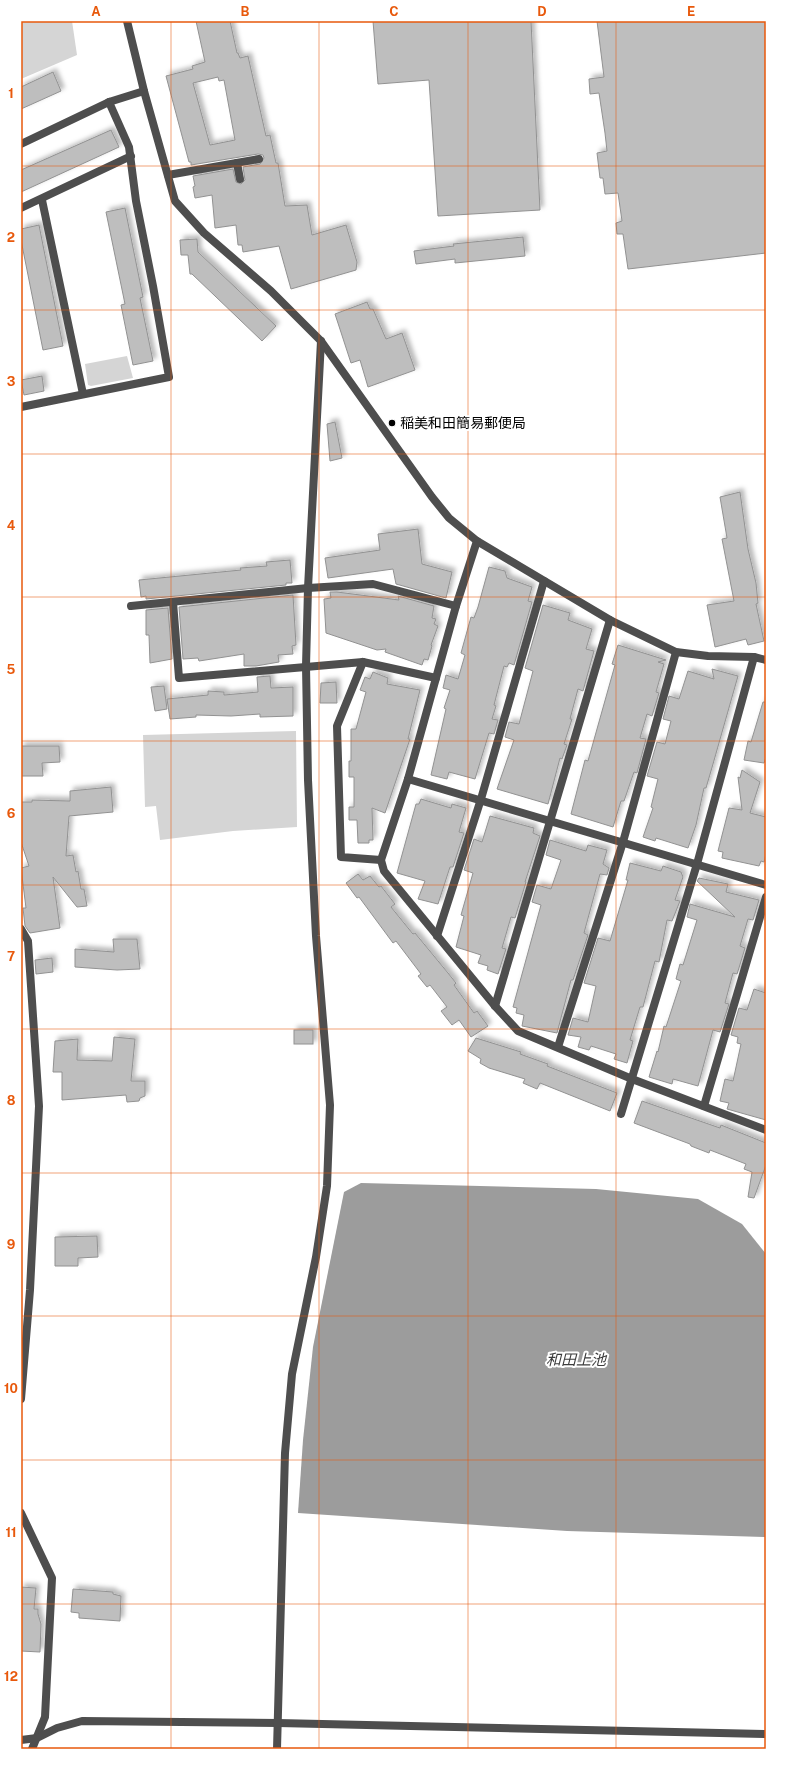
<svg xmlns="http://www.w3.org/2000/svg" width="787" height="1770" font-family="'Public Sans','Noto Sans JP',sans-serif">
	<defs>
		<filter id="shadow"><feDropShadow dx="3.5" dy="-3.5" stdDeviation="2" flood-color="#0004"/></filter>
	</defs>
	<rect width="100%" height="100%" fill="#fff"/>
	<g fill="#d5d5d5">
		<polygon points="21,21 72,21 77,55 21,79"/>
		<polygon points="127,356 133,378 91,386 88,385 85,364"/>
		<polygon points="296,731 297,827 233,831 160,840 156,806 145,807 143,735"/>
	</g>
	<polygon fill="#9c9c9c" points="361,1183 596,1189 698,1199 742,1224 766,1254 766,1537 567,1531 298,1513 303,1440 313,1347 344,1192"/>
	<g fill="#bebebe" stroke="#929292" fill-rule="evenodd" filter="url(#shadow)">
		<path d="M196,21h34l7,32h1l2,5 8,-2 18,80 4,-1 6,28h2l7,43 22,-1 5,30 34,-10 11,37 -1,8 -65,19 -12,-43 -36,6 -1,-7h-4l-2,-20 -21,3 -3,-33 -17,3 -2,-11 2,-1 -2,-10 40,-7 3,13 5,2 4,-4 -2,-13 17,-3 4,-6 -1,-3 -5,-1 -67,11v-3h-2l-23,-86 27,-7 -1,-3 13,-4zM218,77l1,4 5,-1 11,60 -25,5 -17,-62z"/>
		<polygon points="373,21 531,21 540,210 438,216 429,80 378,84"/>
		<polygon points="597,21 766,21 766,253 628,269 623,234 617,234 616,223 622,221 618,193 605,194 603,178 600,178 597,153 607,151 605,133 599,93 590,94 589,79 604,77"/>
		<polygon points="53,72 61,91 21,109 21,87"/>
		<polygon points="111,130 119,147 21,192 21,170"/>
		<polygon points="125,208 143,297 140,298 153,361 133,365 121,305 125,304 106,212"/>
		<polygon points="39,225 63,346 43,350 21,240 21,229"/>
		<polygon points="523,237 525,256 455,263 455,259 416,264 414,251 454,246 453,244"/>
		<polygon points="197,239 198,252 276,326 262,341 192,274 190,274 188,255 181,255 180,240"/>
		<polygon points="367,302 370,309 373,309 386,339 402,333 415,370 368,387 360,360 351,363 335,314"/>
		<polygon points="42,376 44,391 24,395 21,380"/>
		<polygon points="335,422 342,458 330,461 327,424"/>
		<polygon points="740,492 748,549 756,583 758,603 756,604 764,641 748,645 746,639 715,647 707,605 734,601 722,539 727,538 720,497"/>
		<polygon points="418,529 422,564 452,572 446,598 396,584 393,569 328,578 325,558 380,550 378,534"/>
		<polygon points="290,560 292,583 286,583 286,585 146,599 146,596 141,597 139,580 241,570 240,568 267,566 266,562"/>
		<polygon points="489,567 505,571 507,578 532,587 528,601 532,602 514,665 509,663 507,667 504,666 494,705 496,706 492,719 498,720 494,734 489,733 475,779 449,772 447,779 431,775 446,709 444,708 450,690 443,688 446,675 458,679 465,655 461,653 471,617 474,618 478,607"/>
		<polygon points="330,592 337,592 399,600 398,596 434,606 432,618 436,619 434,624 438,626 431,645 432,646 428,660 424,659 422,665 385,652 386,649 377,650 326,633 324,599 331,598"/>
		<polygon points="293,595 296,645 292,646 293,654 278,655 279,662 256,666 244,666 244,654 199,661 198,658 183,659 179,607"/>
		<polygon points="543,605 570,613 568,620 592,629 586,649 594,651 583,691 578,689 570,719 572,719 564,744 567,745 562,759 560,758 548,804 497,789 514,740 505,737 509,722 519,724 533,671 525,668"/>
		<polygon points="168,608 172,659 150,663 149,635 146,635 146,610"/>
		<polygon points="618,645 666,660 658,662 664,664 656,692 659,693 652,716 647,714 640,738 646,739 637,773 634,772 624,801 621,801 613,827 571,814 585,760 588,761 615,665 612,664"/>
		<polygon points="712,669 738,676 713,764 706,788 704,788 696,825 688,848 656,838 655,841 643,837 653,808 651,807 658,779 647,776 657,742 665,744 671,721 663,719 669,696 679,699 688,671 714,679"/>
		<polygon points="373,672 388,678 387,684 420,690 408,739 410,739 385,813 372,808 373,840 369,840 369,843 358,843 357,820 349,820 349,807 354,807 354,777 349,777 349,761 351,761 351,729 356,729 366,692 360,690 365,677 370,679"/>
		<polygon points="270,676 271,688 293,687 293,716 260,717 260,714 231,716 196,715 196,717 170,719 167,699 208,695 208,691 224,692 224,695 258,692 257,677"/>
		<polygon points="336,682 337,703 320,703 321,683"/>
		<polygon points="164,686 167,709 155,711 151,687"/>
		<polygon points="763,702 766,702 765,750 766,751 766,757 764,763 744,760 748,741 751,742"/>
		<polygon points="21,746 59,746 60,762 42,763 43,776 21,776"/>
		<polygon points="742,770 760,782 750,813 766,817 766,854 764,862 761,861 759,866 722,858 723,852 718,851 729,808 742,810 738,777 740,778"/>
		<polygon points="111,787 113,812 69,816 66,856 73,855 76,872 78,871 81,889 84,889 87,906 77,907 53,877 60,928 30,933 25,926 23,908 26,908 21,868 29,866 21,842 21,802 32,802 32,800 70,801 70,791"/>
		<polygon points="421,799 451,808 452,804 466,808 459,832 464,833 463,836 453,867 450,867 438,904 418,899 425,881 397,873 416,804 419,804"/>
		<polygon points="490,816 534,828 533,833 540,836 525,882 526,882 515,918 511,917 502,948 506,949 498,974 487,970 488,966 478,963 481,955 456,947 464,916 461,915 473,873 464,870 474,839 482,842"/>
		<polygon points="550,840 586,851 588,845 607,850 603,864 609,868 607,875 600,874 584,933 588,935 573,980 571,980 557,1033 522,1026 524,1015 516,1013 517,1008 513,1007 541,905 532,902 537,885 551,889 561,860 546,855"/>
		<polygon points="630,863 661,871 663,866 681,872 683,877 675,900 680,901 672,921 667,920 659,962 655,961 643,1007 640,1007 630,1040 633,1041 627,1063 614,1059 616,1054 591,1046 589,1050 578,1047 581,1037 568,1035 573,1018 588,1022 596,986 584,983 598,938 610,941 628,880 626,880"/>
		<polygon points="358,874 363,880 370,876 379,887 381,886 395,904 391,907 413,934 415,933 448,973 456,983 454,985 474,1013 477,1011 488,1026 471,1037 459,1020 452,1025 441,1011 447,1007 430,985 427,987 418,976 421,974 396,941 393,943 359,897 357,898 346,883"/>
		<polygon points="699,878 728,884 726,892 759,900 753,920 748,919 740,946 745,948 738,971 737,974 733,973 725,1003 729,1004 720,1032 713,1030 698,1086 673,1079 672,1084 649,1077 657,1051 658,1052 664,1026 666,1027 681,981 676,979 680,964 683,965 697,920 687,917 690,904 735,917 697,881"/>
		<polygon points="113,939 137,939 140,969 117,970 75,967 75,949 114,952"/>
		<polygon points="52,958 53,972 36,974 35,960"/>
		<polygon points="754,989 766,993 766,1120 727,1109 729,1103 720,1101 725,1079 733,1081 741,1044 737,1043 738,1037 731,1035 739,1008 747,1010"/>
		<rect x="294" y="1030" width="19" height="14"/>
		<polygon points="114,1037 135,1039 131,1081 145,1081 145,1096 140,1098 139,1101 127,1102 126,1095 62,1100 62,1072 53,1072 55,1041 78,1039 77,1060 112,1061"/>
		<polygon points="476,1038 521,1052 520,1054 548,1064 547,1066 617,1093 610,1111 540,1083 537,1089 523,1083 525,1079 489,1068 480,1063 481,1059 468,1051"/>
		<polygon points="642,1101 720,1128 721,1125 766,1143 766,1165 754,1198 748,1197 752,1172 744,1169 746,1164 710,1150 709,1153 691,1146 690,1144 634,1123"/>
		<polygon points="97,1236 98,1257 78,1258 78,1266 55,1266 55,1237"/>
		<polygon points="21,1587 36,1588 34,1609 38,1609 38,1614 41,1624 40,1652 21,1651"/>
		<polygon points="73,1589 113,1592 113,1594 121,1596 120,1621 79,1618 79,1613 71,1612"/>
	</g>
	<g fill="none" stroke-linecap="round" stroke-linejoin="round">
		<g stroke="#4e4e4e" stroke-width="8">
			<polyline points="127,21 144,91 175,201 204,233 271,291 321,341 432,497 449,518 477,541 610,620 676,652 708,656 754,657 766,660"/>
			<polyline points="21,144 109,102 144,91"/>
			<polyline points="237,163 240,179"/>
			<polyline points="168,175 259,159"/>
			<polyline points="42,200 83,394"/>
			<polyline points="21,208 131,156"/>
			<polyline points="21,407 169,377 153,286 136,201 129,147 109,102"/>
			<polyline points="477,541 456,606 408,779 381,860 384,871 495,1006 518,1031 632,1079 766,1130"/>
			<polyline points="173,602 179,678 363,662 436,678"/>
			<polyline points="131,606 308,588 373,584 456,606"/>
			<polyline points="363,662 337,726 341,857 381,860"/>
			<polyline points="408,779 766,885"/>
			<polyline points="21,929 28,941 39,1106 30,1290 21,1399"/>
			<polyline points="437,936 481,799 544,581"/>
			<polyline points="495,1006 610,620"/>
			<polyline points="558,1047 623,842 676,652"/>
			<polyline points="704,1106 766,897"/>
			<polyline points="621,1114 697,864 754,657"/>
			<polyline points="21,1513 52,1578 45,1717 32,1749"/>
			<polyline points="21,1740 37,1738 57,1728 82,1721 278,1723 766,1734"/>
		</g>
		<polyline stroke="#4e4e4e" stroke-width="8" points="277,1749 285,1453 292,1374 316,1257 327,1186 330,1105 316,936 308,780 306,666 308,588 321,341"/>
	</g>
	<path fill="none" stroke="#e8590c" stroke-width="1" stroke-opacity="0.55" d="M171,21v1728M319,21v1728M468,21v1728M616,21v1728M21,166h745M21,310h745M21,454h745M21,597h745M21,741h745M21,885h745M21,1029h745M21,1173h745M21,1316h745M21,1460h745M21,1604h745"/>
	<circle fill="#000" stroke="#fff" stroke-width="1.5" cx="392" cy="423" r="4"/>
	<g text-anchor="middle" stroke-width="4" stroke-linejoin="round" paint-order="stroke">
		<g font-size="14" fill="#000" stroke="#fff" text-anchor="start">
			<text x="400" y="428">稲美和田簡易郵便局</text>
		</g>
		<g font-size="15" font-style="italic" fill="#3d3d3d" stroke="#fff">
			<text x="576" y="1365">和田上池</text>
		</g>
	</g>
	<rect width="787" height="1770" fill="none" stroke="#ffffff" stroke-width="44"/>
	<rect x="22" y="22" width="743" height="1726" fill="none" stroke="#e8590c" stroke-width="1.5"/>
	<g font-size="13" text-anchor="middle" font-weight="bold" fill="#e8590c">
		<text x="96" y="16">A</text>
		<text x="245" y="16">B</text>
		<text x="394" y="16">C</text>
		<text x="542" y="16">D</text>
		<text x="691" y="16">E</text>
		<text x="11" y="98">1</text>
		<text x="11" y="242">2</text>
		<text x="11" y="386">3</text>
		<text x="11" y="530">4</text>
		<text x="11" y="674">5</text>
		<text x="11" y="818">6</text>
		<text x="11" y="961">7</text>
		<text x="11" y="1105">8</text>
		<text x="11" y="1249">9</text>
		<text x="11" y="1393">10</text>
		<text x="11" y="1537">11</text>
		<text x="11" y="1681">12</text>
	</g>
</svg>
